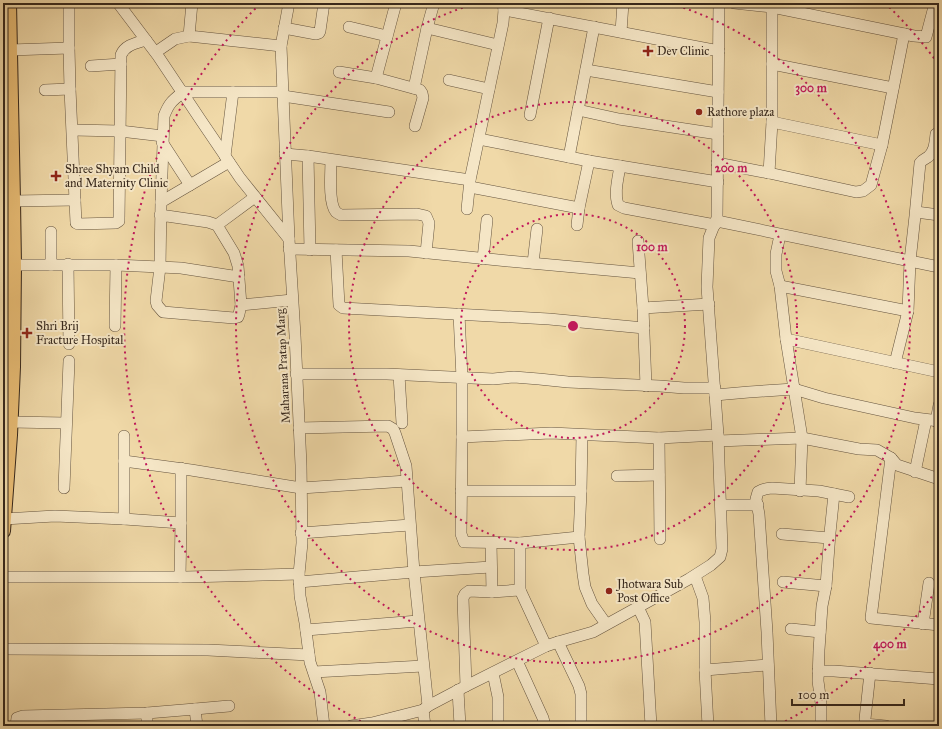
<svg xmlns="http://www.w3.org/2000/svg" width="942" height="729" font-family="'IM FELL Great Primer',serif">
	<rect width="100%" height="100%" fill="#f0d9a8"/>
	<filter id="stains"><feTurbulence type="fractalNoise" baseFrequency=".005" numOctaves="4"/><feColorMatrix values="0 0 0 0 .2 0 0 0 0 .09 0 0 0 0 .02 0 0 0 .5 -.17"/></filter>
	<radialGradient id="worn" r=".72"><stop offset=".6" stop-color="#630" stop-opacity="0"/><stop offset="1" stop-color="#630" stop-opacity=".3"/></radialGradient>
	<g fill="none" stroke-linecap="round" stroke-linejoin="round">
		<defs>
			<g id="minor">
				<polyline points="118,3 158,56 200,119 240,178 289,239"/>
				<polyline points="192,3 189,36 281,46"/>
				<polyline points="289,3 281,46 289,239 295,335 301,465 302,543 299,574 300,596 305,623 310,662 320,692 324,726"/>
				<polyline points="734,3 772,7 914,36 926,37 935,3"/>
				<polyline points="504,10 719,51"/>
				<polyline points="349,27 387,36"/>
				<polyline points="284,28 316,34 319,33 320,31 324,3"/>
				<polyline points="427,28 498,45"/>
				<polyline points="621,32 623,3"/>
				<path d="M69,48l1,41 6,134 2,1 38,-1 3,-2v-1l2,-165c4,-10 15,-12 25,-15"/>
				<polyline points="10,50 69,48 69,3"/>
				<polyline points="156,52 175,39 189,36"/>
				<polyline points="772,64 893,88"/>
				<polyline points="91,66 121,64"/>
				<polyline points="586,70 718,92"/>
				<polyline points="339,72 376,78 420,90 422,93 423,98 415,126"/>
				<polyline points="376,78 396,3"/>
				<polyline points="449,80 489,89"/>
				<polyline points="414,88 427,28 434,3"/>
				<polyline points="45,90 70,89"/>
				<polyline points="283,96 389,112"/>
				<polyline points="578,110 619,119 718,134"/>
				<polyline points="530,115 549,18"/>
				<polyline points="772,122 882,145"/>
				<polyline points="73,130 120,131 163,136"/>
				<polyline points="479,139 589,161 579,208 577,225"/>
				<polyline points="162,142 190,185"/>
				<polyline points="285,154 308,156 470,180"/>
				<polyline points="225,156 233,92"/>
				<polyline points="308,156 310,250"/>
				<polyline points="569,157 594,27"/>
				<path d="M331,160c0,11 -3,43 5,52 1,1 3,2 5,3l76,-1 9,2 3,7 -3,30"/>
				<polyline points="589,161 718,182"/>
				<polyline points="717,163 769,173 856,192 863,191 871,185 882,145 904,34"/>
				<path d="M620,166c-2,13 -6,27 -2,39l6,3 91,17"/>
				<polyline points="769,173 772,122 772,7"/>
				<polyline points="470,187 579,208"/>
				<polyline points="13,201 75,200"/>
				<polyline points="161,202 229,162"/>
				<polyline points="467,209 470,180 503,23 504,10 503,3"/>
				<polyline points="916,212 939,215"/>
				<path d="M160,215l48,7 9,3 17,28 4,13 3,39 -2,9 -1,3 -4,1 -71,-6 -6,-7 -1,-4 4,-34 1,-65 3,-86c5,-13 8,-15 19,-24h99"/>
				<polyline points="717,221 939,267"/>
				<polyline points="3,223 4,223"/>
				<polyline points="217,225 255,197"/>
				<polyline points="780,235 776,254 776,271 780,286 786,339 802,438 800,491"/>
				<polyline points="638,241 643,308 646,386"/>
				<polyline points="289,249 409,251 508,261 640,273"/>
				<polyline points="336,250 339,305 343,308 549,319 644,328"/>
				<polyline points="483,259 487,220"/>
				<polyline points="3,263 4,263"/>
				<polyline points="533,263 537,229"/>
				<polyline points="68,264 69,344"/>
				<polyline points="14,265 116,265 160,267 181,268 239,277"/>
				<polyline points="51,265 51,232"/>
				<polyline points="780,286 908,311"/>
				<polyline points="241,305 292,300"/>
				<polyline points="643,308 709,304"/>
				<polyline points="459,314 462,378 462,437 461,534 464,542 520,543 579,537"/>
				<polyline points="115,326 116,265"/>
				<polyline points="786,339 939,372"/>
				<path d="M895,363l13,-52 2,-50 5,-45 5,-53c2,-3 5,-4 8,-6 7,-6 7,-15 8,-23"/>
				<polyline points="296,374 387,374 493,379 514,377 539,379 568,382 660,386 684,388 715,388"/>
				<polyline points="399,375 402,423"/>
				<polyline points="715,395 749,392 794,389 824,398 915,418 939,421"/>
				<polyline points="936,421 939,405"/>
				<polyline points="11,422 66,423"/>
				<polyline points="299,428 388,426 393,429 395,433 406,466 414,572 428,706"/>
				<polyline points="582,435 581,491 579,537 583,574 585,587 592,604 606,624"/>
				<polyline points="124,436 124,519"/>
				<polyline points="462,437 551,433 659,438 718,435"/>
				<polyline points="659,438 660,539"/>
				<polyline points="718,441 802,438 859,449 877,450 891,458 897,465 939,479"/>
				<polyline points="891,458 871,618 939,625"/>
				<polyline points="124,461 191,470 301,488 407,481"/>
				<polyline points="915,472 926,420"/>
				<polyline points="617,476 659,475"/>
				<polyline points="64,488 69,361"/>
				<polyline points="461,491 581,491"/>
				<polyline points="721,505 758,505"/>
				<polyline points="4,519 55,516 124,519 181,523"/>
				<polyline points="301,533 410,525"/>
				<polyline points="782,534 829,538"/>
				<polyline points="491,543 492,592"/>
				<polyline points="520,543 520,590 546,646"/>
				<polyline points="695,576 703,598 705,622 705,670 708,726"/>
				<polyline points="3,577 185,577 299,574"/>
				<polyline points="180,577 181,523 181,468"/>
				<polyline points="299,582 414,572 491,567"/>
				<polyline points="783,582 826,586"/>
				<polyline points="638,607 645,622 651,726"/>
				<polyline points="923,624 929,583"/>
				<polyline points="791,629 820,632"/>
				<polyline points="306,630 418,621"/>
				<polyline points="558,642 579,686 581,694 581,726"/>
				<polyline points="3,649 208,650 309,655"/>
				<polyline points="517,661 543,718 545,726"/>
				<polyline points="705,670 768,665"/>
				<polyline points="818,671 834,671 939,679"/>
				<polyline points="314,672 423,666"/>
				<polyline points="493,673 498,697 498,726"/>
				<polyline points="870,673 865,719 865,724 886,726"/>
				<polyline points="466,686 463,598 465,594 469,591 492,592 520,590"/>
				<polyline points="458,690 460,726"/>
				<polyline points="195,709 229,706"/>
				<polyline points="423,710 425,726"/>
				<polyline points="16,726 17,718 23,716 147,713 195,709 197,726"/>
				<polyline points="147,726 147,713"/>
				<polyline points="351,726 372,723 423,710 428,706 466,686 546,646 558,642 593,632 689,579 711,565 720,557 722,549 718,435 707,287 709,238 717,218 719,3"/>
				<path d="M771,726l-4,-94 -8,-118 -3,-15 2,-7c5,-3 8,-4 14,-4l47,3 30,6"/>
				<polyline points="821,726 821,703 818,681 819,650 822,606 826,586 830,533 834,494"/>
			</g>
			<polyline id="major" points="3,531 10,435 13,367 14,265 13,201 9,3"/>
		</defs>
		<use href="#minor" stroke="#65543f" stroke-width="12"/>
		<use href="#major" stroke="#37281c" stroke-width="16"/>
		<use href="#minor" stroke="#f5e6c6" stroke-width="11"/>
		<use href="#major" stroke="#e8bc74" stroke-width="14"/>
	</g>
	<g fill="none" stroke="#c2185b" stroke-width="2" stroke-dasharray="2 4">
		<circle cx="573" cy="326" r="112"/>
		<circle cx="573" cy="326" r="224"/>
		<path d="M672 4A337 337 0 1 1 474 4"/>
		<path d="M939 587A449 449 0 0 1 780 724M366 724A449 449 0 0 1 261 3M885 3A449 449 0 0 1 939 65"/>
	</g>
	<g fill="#8f2418" stroke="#f5e6c6" stroke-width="1.5">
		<path d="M646 45h4v4h4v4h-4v4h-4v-4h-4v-4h4z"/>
		<circle cx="699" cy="112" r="4"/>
		<path d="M54 170h4v4h4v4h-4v4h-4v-4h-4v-4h4z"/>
		<path d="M25 327h4v4h4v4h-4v4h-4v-4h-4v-4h4z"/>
		<circle cx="609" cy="591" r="4"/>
	</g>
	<g text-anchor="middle" stroke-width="4" stroke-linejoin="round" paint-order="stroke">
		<g font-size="12" fill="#37281c" stroke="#f5e6c6" text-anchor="start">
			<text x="657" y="55">Dev Clinic</text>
			<text x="707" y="116">Rathore plaza</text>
			<text x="65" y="173">Shree Shyam Child<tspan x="65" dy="14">and Maternity Clinic</tspan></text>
			<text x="36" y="330">Shri Brij<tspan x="36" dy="14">Fracture Hospital</tspan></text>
			<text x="617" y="588">Jhotwara Sub<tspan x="617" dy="14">Post Office</tspan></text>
		</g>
		<g font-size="12" fill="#37281c" stroke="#f5e6c6">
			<text transform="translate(283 366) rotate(-93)" y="4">Maharana Pratap Marg</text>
		</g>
	</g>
	<circle cx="573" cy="326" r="6" fill="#c2185b" stroke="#f5e6c6" stroke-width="2"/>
	<g font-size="12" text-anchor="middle" font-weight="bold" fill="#c2185b" stroke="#f5e6c6" stroke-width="4" stroke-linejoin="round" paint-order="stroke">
		<text x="811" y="92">300 m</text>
		<text x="731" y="172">200 m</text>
		<text x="652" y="251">100 m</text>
		<text x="890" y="648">400 m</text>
	</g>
	<rect width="942" height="729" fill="none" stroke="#f0d9a8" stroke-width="16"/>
	<rect x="4" y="4" width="934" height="721" fill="none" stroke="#37281c" stroke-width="2"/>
	<rect x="8" y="8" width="926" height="713" fill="none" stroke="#37281c"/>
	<path d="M792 699v6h112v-6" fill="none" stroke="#37281c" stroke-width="2"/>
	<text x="798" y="699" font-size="12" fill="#37281c" stroke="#f5e6c6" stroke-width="3" paint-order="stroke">100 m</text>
	<rect width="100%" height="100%" filter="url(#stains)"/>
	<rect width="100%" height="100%" fill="url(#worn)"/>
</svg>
